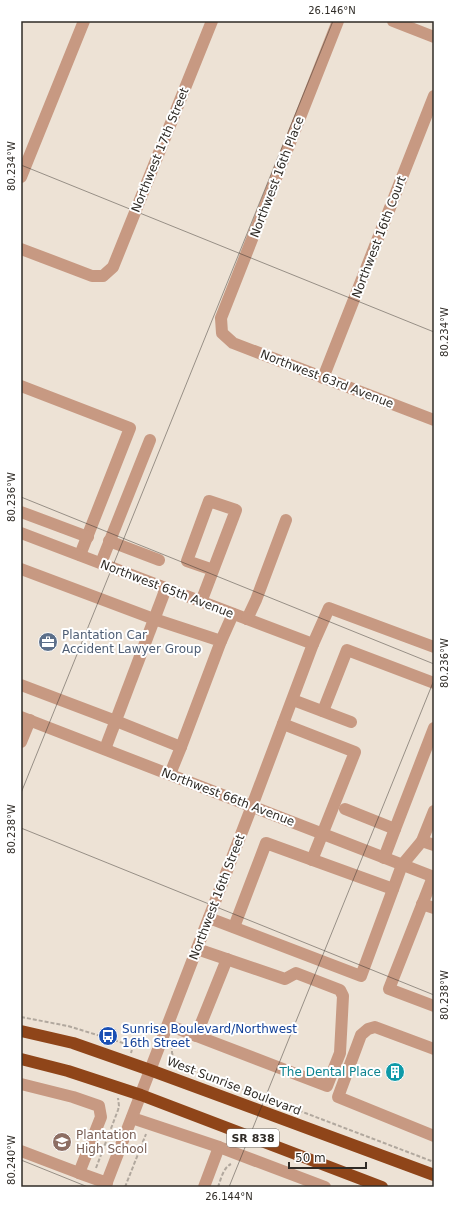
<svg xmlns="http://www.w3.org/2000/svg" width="455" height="1208" font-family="'DejaVu Sans',sans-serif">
	<rect width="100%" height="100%" fill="#ede2d5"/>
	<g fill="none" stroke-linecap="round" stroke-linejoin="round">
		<g stroke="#b1a89e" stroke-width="2" stroke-dasharray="4 2" stroke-linecap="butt">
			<polyline points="21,1017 68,1026 133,1046 131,1053"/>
			<polyline points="142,1045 149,1047"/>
			<polyline points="172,1045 172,1053 176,1062 174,1068"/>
			<polyline points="133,1046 141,1046 149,1039"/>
			<polyline points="176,1062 187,1068 434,1162"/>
			<polyline points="96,1168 118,1110 119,1106 118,1098"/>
			<polyline points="125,1187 146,1134"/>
			<path d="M218,1187c3,-8 5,-19 13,-23"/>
		</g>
		<g stroke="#c79982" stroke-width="12">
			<polyline points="338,21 221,318 222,333 233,343 434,420"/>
			<polyline points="393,21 434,37"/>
			<polyline points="21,177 84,21"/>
			<polyline points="21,249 92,276 103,276 113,267 212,21"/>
			<polyline points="323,378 434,96"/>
			<polyline points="21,386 130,428 80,555"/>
			<polyline points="21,512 88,537"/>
			<polyline points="21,533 313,644"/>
			<polyline points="109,541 159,560"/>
			<polyline points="101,563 150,440"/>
			<polyline points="21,569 154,619 221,641 181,747 116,721 21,685"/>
			<polyline points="201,602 236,510 209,501 187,561 213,570"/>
			<polyline points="247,619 256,600 286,520"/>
			<polyline points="221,641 233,614"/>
			<polyline points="293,700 351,722"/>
			<polyline points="323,711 347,650 434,683"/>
			<polyline points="21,717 434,877"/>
			<polyline points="283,724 355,752 312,860"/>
			<polyline points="21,742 30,720"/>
			<polyline points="105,749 166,588"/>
			<polyline points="170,774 181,747"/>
			<polyline points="345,809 395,829 434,728"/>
			<polyline points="422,841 434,845"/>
			<polyline points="384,858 395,829"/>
			<polyline points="433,877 389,989 434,1006"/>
			<polyline points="422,904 434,908"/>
			<polyline points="209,918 361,976 402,865 422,841 434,811"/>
			<polyline points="234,927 266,843 393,889"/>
			<polyline points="168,1025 327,1086 340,1053 343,996 340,990 296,973 285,979 197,949"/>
			<polyline points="196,1036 227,959"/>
			<polyline points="434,1049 375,1027 368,1029 361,1035 338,1097 434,1136"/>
			<polyline points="21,1084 73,1097 99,1106 101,1117 79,1173 21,1151"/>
			<polyline points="132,1118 219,1147 325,1187"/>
			<polyline points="79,1173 107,1183"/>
			<polyline points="105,1187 252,806 313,644 329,608 434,647"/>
			<polyline points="204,1187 219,1147"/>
		</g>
		<g stroke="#8f4519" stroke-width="12">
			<polyline points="21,1031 73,1043 150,1070 434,1175"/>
			<polyline points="21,1059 68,1071 141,1095 382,1187"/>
		</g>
	</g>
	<path fill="none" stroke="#2f2b26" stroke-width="1" stroke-opacity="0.45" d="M21,165l413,167M21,497l413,167M21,793l312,-772M21,828l413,167M21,1160l67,27M229,1187l205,-507"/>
	<defs>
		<symbol id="office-disc" viewBox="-11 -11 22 22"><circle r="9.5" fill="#5c6f8a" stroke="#fff"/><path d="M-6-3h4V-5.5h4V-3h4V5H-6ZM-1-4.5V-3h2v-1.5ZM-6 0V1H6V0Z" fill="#fff"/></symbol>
		<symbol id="bus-disc" viewBox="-11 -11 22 22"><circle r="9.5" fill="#1a4fb4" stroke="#fff"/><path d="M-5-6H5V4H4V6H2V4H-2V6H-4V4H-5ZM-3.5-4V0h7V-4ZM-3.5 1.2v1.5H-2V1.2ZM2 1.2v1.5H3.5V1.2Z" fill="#fff"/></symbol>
		<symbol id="building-disc" viewBox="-11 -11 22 22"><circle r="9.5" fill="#0f9aa8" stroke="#fff"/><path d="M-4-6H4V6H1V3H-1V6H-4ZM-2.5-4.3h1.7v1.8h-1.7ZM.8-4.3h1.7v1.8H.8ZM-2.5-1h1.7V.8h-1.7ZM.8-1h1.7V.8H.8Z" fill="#fff"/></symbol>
		<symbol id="school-disc" viewBox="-11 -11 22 22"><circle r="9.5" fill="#8d6e63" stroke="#fff"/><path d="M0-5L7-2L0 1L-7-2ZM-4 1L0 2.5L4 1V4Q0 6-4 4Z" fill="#fff"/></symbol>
	</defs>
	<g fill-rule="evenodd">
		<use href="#office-disc" x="37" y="631" width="22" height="22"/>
		<use href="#bus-disc" x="97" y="1025" width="22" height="22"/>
		<use href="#building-disc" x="384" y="1061" width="22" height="22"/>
		<use href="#school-disc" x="51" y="1131" width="22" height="22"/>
	</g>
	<g text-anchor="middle" stroke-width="4" stroke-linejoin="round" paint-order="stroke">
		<rect fill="#fff" stroke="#6d6b67" stroke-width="1" x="227" y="1129" width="52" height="18" rx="3"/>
		<g font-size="11" font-weight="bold" fill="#2f2b26">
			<text x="253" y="1142">SR 838</text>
		</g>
		<g font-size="12" fill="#2f2b26" stroke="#fff">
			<text transform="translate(160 150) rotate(-68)" y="4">Northwest 17th Street</text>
			<text transform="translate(277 177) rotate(-69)" y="4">Northwest 16th Place</text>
			<text transform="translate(379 237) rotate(-69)" y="4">Northwest 16th Court</text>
			<text transform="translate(327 379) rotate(21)" y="4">Northwest 63rd Avenue</text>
			<text transform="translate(167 589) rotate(21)" y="4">Northwest 65th Avenue</text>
			<text transform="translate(228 797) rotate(21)" y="4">Northwest 66th Avenue</text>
			<text transform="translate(217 897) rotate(-69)" y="4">Northwest 16th Street</text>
			<text transform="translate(234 1086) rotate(21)" y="4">West Sunrise Boulevard</text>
		</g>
		<g font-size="12" fill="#4e5e75" stroke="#fff" text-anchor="start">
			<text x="62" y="639">Plantation Car<tspan x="62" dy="14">Accident Lawyer Group</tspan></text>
		</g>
		<g font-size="12" fill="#164399" stroke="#fff" text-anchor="start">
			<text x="122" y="1033">Sunrise Boulevard/Northwest<tspan x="122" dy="14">16th Street</tspan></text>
		</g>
		<g font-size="12" fill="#0d838f" stroke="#fff" text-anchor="end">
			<text x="381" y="1076">The Dental Place</text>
		</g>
		<g font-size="12" fill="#785e54" stroke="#fff" text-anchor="start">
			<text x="76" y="1139">Plantation<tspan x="76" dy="14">High School</tspan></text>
		</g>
	</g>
	<rect width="455" height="1208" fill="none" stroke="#ffffff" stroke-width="44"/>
	<path d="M289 1162v6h77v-6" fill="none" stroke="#2f2b26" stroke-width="2"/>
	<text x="295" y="1162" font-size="12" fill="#2f2b26" stroke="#ffffff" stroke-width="3" paint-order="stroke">50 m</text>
	<rect x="22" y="22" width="411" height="1164" fill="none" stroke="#2f2b26" stroke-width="1.5"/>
	<g font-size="10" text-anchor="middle" fill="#2f2b26">
		<text x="332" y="14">26.146°N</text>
		<text transform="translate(11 166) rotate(-90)" y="4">80.234°W</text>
		<text transform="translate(444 332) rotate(-90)" y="4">80.234°W</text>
		<text transform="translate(11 497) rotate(-90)" y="4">80.236°W</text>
		<text transform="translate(444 663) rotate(-90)" y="4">80.236°W</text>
		<text transform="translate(11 829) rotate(-90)" y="4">80.238°W</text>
		<text transform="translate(444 995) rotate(-90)" y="4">80.238°W</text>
		<text transform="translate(11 1160) rotate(-90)" y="4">80.240°W</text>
		<text x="229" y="1200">26.144°N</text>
	</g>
</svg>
